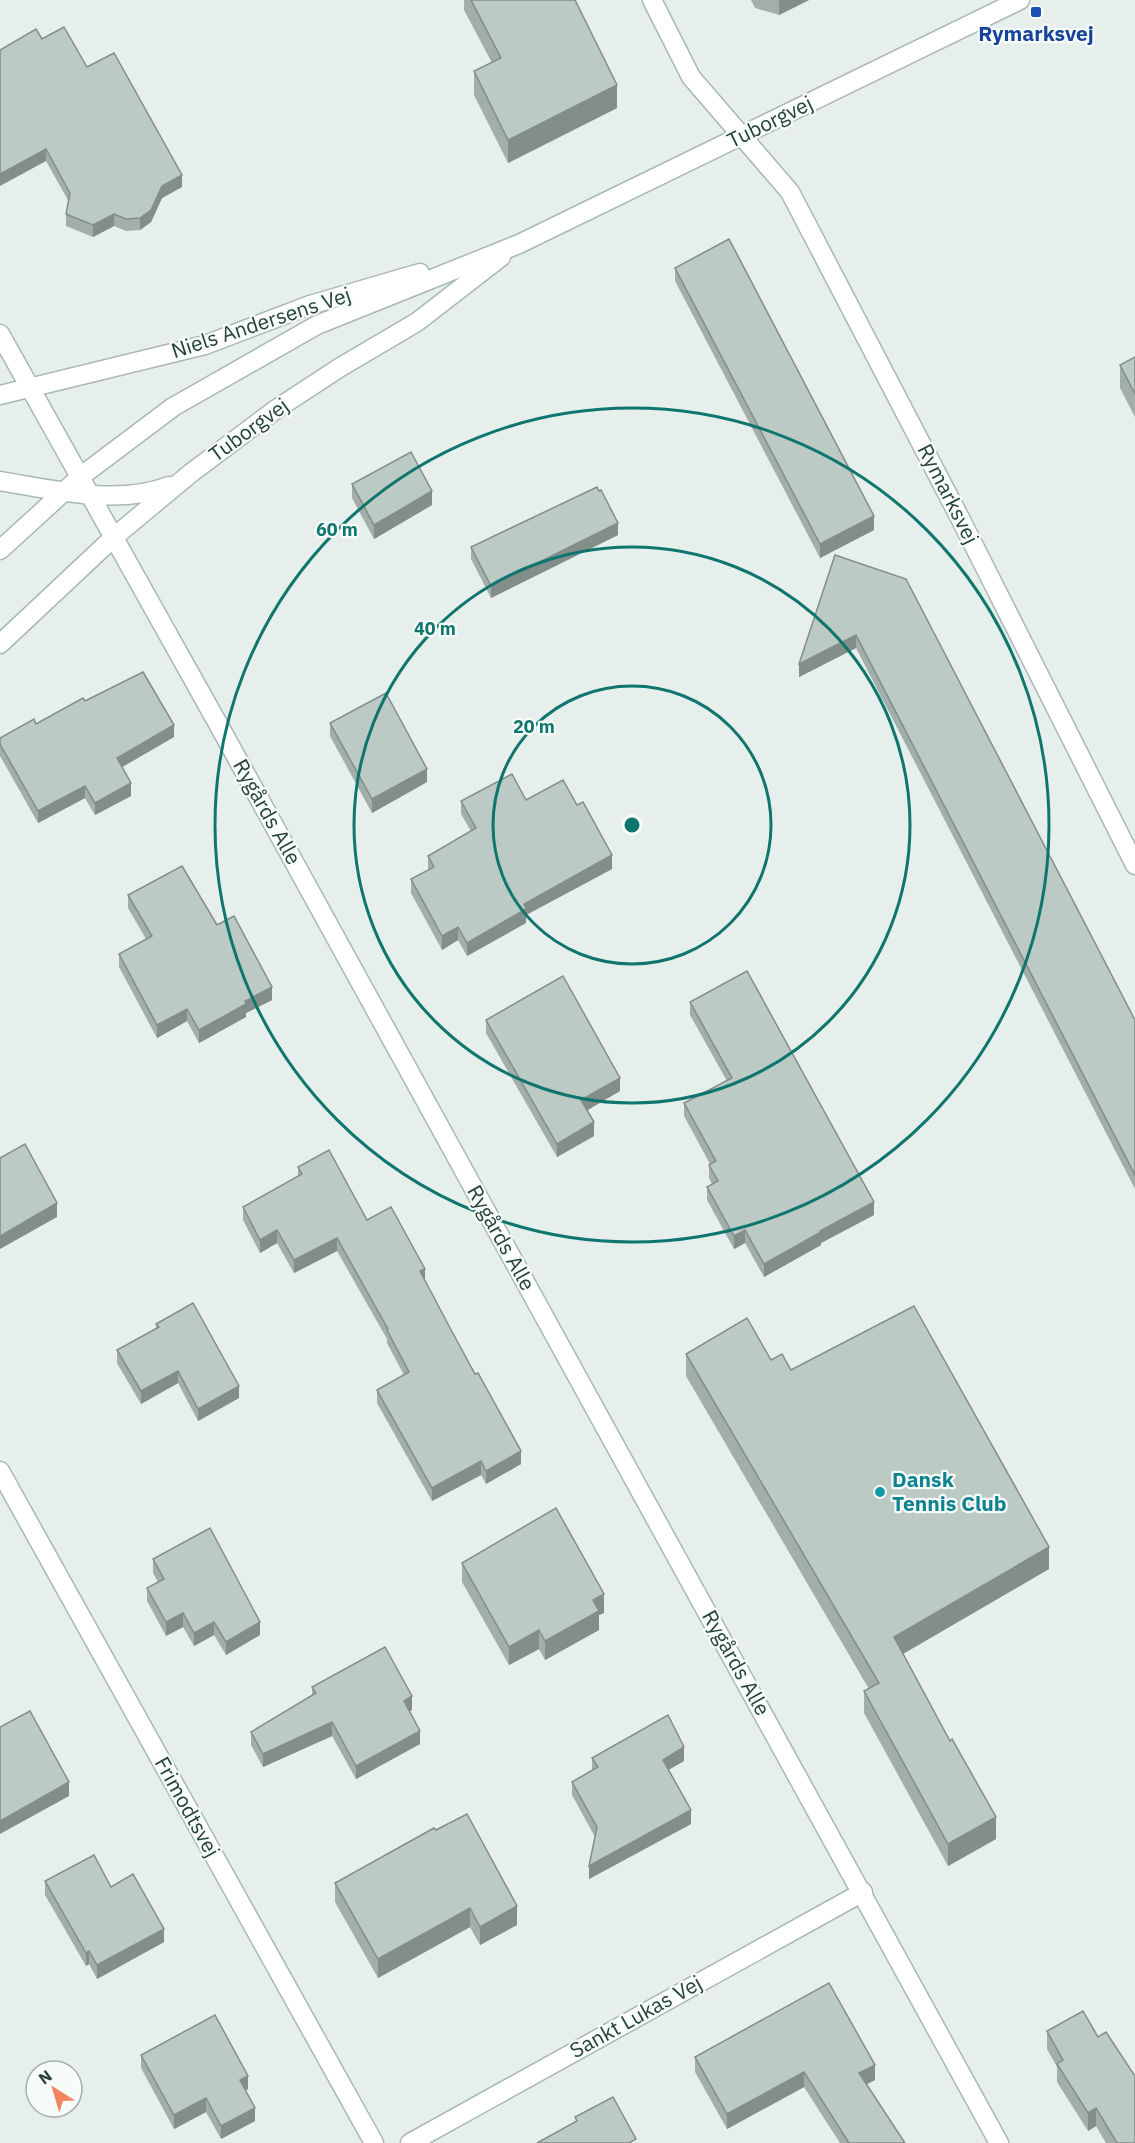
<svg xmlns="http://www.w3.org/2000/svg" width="1135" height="2143" font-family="'IBM Plex Sans',sans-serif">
	<rect width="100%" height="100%" fill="#e6efeb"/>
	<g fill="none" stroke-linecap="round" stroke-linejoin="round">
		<defs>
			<g id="minor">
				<polyline points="652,0 691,77 790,192 961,520 1135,865"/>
				<polyline points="0,334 217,722 999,2143"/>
				<polyline points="0,1471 374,2143"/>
				<polyline points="410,2143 863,1892"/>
			</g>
			<g id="tertiary">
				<polyline points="0,395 205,345 310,305 420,273"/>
				<path d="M0,481c54,9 118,25 169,5"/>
				<polyline points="0,550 80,477 173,407 317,325 519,244 1020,0"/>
				<polyline points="0,644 114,537 191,473 275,410 339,368 417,322 501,257"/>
			</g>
		</defs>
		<use href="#minor" stroke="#a8b8b2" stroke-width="21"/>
		<use href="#tertiary" stroke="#a8b8b2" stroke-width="21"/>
		<use href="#minor" stroke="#fff" stroke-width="18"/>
		<use href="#tertiary" stroke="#fff" stroke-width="18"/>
	</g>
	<g fill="#a1aea9">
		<polygon points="464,0 575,0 617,108 508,163 474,95 474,71 492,63 464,10"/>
		<polygon points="751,0 809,0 779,15 755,8"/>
		<polygon points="42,39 87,67 182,187 162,198 151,222 140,230 126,231 114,226 93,237 66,226 66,214 69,202 46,161"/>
		<polygon points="675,268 874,530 820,558 675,281"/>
		<polygon points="1135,357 1135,417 1120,388 1120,365"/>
		<polygon points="352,484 432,505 374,539 352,498"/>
		<polygon points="618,535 491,598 471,559 471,547"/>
		<polygon points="835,555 1135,1020 1135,1189 856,648 799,677"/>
		<polygon points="85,701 174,737 122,767 131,796 95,815 85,798 38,823 0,756 0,738 36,724"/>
		<polygon points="330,723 427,782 372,813 330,736"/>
		<polygon points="526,800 612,869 526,915 526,923 467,956 458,940 442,950 411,893 411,879 428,870 428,856 471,831 461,814 461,801"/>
		<polygon points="128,895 217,925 272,1000 246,1013 246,1017 199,1043 187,1021 157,1038 119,967 119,954 146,939 128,908"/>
		<polygon points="690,1002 874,1215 821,1243 821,1245 764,1277 745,1243 734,1249 707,1200 707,1187 712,1184 709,1178 709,1165 710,1164 684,1116 684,1103 727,1081 690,1015"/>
		<polygon points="486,1020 620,1091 587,1110 594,1136 557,1157 486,1033"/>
		<polygon points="298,1167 367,1220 425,1280 521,1464 486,1484 481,1475 432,1501 377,1403 377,1390 404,1375 387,1343 387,1339 337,1251 294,1273 277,1243 260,1253 243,1220 243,1207 298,1176"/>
		<polygon points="156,1324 239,1398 198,1421 178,1383 141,1404 117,1363 117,1350 156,1329"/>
		<polygon points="686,1354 771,1360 791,1370 1049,1569 903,1654 950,1741 996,1839 948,1866 864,1713 864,1691 869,1689 686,1376"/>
		<polygon points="153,1559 260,1635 226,1655 214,1635 194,1646 183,1627 166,1636 147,1601 147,1588 158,1582 153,1573"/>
		<polygon points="462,1563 604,1613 599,1615 599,1630 545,1660 539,1649 509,1665 462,1582"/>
		<polygon points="312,1687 412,1710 409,1711 420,1744 356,1779 332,1736 263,1767 251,1745 251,1732 312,1695"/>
		<polygon points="592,1758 684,1761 668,1770 691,1824 589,1879 595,1837 572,1795 572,1782 592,1770"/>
		<polygon points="436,1830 517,1925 480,1945 470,1927 378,1978 335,1902 335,1883"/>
		<polygon points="45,1881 111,1887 164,1942 97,1979 89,1964 86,1966 45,1895"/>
		<polygon points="1047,2031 1098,2037 1135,2143 1106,2143 1096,2126 1088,2131 1057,2082 1057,2067 1047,2049"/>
		<polygon points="141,2055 248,2089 246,2090 255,2121 221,2139 206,2112 174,2129 141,2068"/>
		<polygon points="695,2057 875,2080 867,2084 905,2143 840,2143 804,2087 727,2129 695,2072"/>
	</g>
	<g fill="#838d89">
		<polygon points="779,0 809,0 779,15"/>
		<polygon points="617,85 617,108 508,163 508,140"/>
		<polygon points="46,149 46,161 0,186 0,174"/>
		<polygon points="182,175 182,187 162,198 151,222 140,230 140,218 162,186"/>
		<polygon points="114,214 114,226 93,237 93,225"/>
		<polygon points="432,491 432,505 374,539 374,525"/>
		<polygon points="874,516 874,530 820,558 820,544"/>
		<polygon points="618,523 618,535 491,598 491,586"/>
		<polygon points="856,635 856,648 799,677 799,664"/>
		<polygon points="174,725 174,737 117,770 117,758"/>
		<polygon points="427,769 427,782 372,813 372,799"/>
		<polygon points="131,783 131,796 95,815 95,803"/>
		<polygon points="85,786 85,798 38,823 38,811"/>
		<polygon points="612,855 612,869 526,915 526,923 467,956 467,943 524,904"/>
		<polygon points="458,927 458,940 442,950 442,936"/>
		<polygon points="272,987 272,1000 246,1013 246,1017 199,1043 199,1030 245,1001"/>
		<polygon points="187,1009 187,1021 157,1038 157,1025"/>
		<polygon points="620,1078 620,1091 581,1114 581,1100"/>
		<polygon points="594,1122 594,1136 557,1157 557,1144"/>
		<polygon points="874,1202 874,1215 821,1243 821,1245 764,1277 764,1264 820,1231"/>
		<polygon points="57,1203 57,1217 0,1249 0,1236"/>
		<polygon points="277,1230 277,1243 260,1253 260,1240"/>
		<polygon points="745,1230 745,1243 734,1249 734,1236"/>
		<polygon points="337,1238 337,1251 294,1273 294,1260"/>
		<polygon points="425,1269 425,1282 420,1271"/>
		<polygon points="178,1371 178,1383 141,1404 141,1391"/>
		<polygon points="239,1386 239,1398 198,1421 198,1409"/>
		<polygon points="521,1451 521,1464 486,1484 486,1471"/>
		<polygon points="481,1461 481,1475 432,1501 432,1488"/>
		<polygon points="1049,1547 1049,1569 894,1659 894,1637"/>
		<polygon points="604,1594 604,1613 599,1615 599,1630 545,1660 545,1641 593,1600"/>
		<polygon points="183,1613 183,1627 166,1636 166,1622"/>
		<polygon points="214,1622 214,1635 194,1646 194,1633"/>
		<polygon points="260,1622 260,1635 226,1655 226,1642"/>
		<polygon points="539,1630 539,1649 509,1665 509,1647"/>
		<polygon points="412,1696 412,1710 404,1715 404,1701"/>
		<polygon points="332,1722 332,1736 263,1767 263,1754"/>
		<polygon points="420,1731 420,1744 356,1779 356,1766"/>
		<polygon points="684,1747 684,1761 663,1773 663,1760"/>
		<polygon points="69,1782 69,1796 0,1834 0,1821"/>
		<polygon points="691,1810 691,1824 589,1879 589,1866"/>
		<polygon points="996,1817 996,1839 948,1866 948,1844"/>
		<polygon points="517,1906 517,1925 480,1945 480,1927"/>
		<polygon points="470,1908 470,1927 378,1978 378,1959"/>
		<polygon points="164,1929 164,1942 97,1979 97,1965"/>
		<polygon points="89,1951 89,1964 86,1966 86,1953"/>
		<polygon points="875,2065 875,2080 859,2088 859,2073"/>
		<polygon points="804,2072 804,2087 727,2129 727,2114"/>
		<polygon points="248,2076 248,2089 240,2093 240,2080"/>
		<polygon points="206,2098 206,2112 174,2129 174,2115"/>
		<polygon points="255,2108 255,2121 221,2139 221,2126"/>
		<polygon points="1096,2108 1096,2126 1088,2131 1088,2113"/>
	</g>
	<g fill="#bbcac4" stroke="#838d89" stroke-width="1.5">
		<polygon points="471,0 575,0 617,85 508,140 474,71 501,58"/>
		<polygon points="64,27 87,67 114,53 182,175 162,186 151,210 140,218 126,219 114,214 93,225 66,214 70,193 46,149 0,174 0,50 36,29 42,39"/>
		<polygon points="729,239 874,516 820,544 675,268"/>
		<polygon points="1135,357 1135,394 1120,365"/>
		<polygon points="411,452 432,491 374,525 352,484"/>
		<polygon points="597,487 599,491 601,490 618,523 491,586 471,547"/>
		<polygon points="835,555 906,579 1135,1020 1135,1175 856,635 799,664"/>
		<polygon points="143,672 174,725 117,758 131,783 95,803 85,786 38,811 0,744 0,738 34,719 36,724 83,698 85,701"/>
		<polygon points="386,693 427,769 372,799 330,723"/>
		<polygon points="512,774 526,800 563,780 577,805 583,802 612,855 524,904 526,909 467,943 458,927 442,936 411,879 434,867 428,856 476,828 461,801"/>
		<polygon points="182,866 217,925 234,916 272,987 245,1001 246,1004 199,1030 187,1009 157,1025 119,954 152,936 128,895"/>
		<polygon points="747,971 874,1202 820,1231 821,1232 764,1264 745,1230 734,1236 707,1187 718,1181 709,1165 716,1161 684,1103 732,1078 690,1002"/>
		<polygon points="563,976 620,1078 581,1100 594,1122 557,1144 486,1020"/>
		<polygon points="25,1144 57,1203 0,1236 0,1158"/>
		<polygon points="329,1150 367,1220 391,1207 425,1269 420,1271 449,1326 475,1374 478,1373 521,1451 486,1471 481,1461 432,1488 377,1390 409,1372 387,1330 388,1329 337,1238 294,1260 277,1230 260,1240 243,1207 302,1174 298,1167"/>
		<polygon points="193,1303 239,1386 198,1409 178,1371 141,1391 117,1350 159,1327 156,1324"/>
		<polygon points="914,1306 1049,1547 894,1637 950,1741 952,1739 996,1817 948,1844 864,1691 879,1683 686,1354 747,1318 771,1360 782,1354 791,1370"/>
		<polygon points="556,1508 604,1594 593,1600 599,1611 545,1641 539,1630 509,1647 462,1563"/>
		<polygon points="210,1528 260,1622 226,1642 214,1622 194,1633 183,1613 166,1622 147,1588 164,1579 153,1559"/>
		<polygon points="385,1647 412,1696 404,1701 420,1731 356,1766 332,1722 263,1754 251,1732 316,1693 312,1687"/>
		<polygon points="30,1711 69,1782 0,1821 0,1727"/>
		<polygon points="668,1715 684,1747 663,1760 691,1810 589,1866 597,1827 572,1782 598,1767 592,1758"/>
		<polygon points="467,1814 517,1906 480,1927 470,1908 378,1959 335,1883 434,1828 436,1830"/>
		<polygon points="94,1855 111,1887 133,1874 164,1929 97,1965 89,1951 86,1953 45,1881"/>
		<polygon points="829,1983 875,2065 859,2073 905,2143 849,2143 804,2072 727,2114 695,2057"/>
		<polygon points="1083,2011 1098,2037 1106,2032 1135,2076 1135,2143 1117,2143 1096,2108 1088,2113 1057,2064 1063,2060 1047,2031"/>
		<polygon points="215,2015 248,2076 240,2080 255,2108 221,2126 206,2098 174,2115 141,2055"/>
		<polygon points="613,2097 636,2139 629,2143 537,2143 577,2121 575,2117"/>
	</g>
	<g fill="none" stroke="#0f766e" stroke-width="3">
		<circle cx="632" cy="825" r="139"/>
		<circle cx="632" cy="825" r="278"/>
		<circle cx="632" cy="825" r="417"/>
	</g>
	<rect fill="#1a4fb4" stroke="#f7fbf9" stroke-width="2" x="1030" y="6" width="12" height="12" rx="3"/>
	<circle fill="#0f9aa8" stroke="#f7fbf9" stroke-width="2" cx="880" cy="1492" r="6"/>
	<g text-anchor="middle" stroke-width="4.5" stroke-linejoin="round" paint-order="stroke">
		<g font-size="21" font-weight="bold" fill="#164399" stroke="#f7fbf9">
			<text x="1036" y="41">Rymarksvej</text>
		</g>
		<g font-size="21" fill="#24423a" stroke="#f7fbf9">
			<text transform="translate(770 122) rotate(-26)" y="7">Tuborgvej</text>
			<text transform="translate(261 323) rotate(-18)" y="7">Niels Andersens Vej</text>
			<text transform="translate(249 430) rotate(-36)" y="7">Tuborgvej</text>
			<text transform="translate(948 494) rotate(63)" y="7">Rymarksvej</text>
			<text transform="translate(267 812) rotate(61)" y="7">Rygårds Alle</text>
			<text transform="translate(501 1238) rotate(61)" y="7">Rygårds Alle</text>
			<text transform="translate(736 1663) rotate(61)" y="7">Rygårds Alle</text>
			<text transform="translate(187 1807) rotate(61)" y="7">Frimodtsvej</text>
			<text transform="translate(636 2017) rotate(-29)" y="7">Sankt Lukas Vej</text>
		</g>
		<g font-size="21" font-weight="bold" fill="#0d838f" stroke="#f7fbf9" text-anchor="start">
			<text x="892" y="1487">Dansk<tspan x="892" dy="24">Tennis Club</tspan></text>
		</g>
	</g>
	<circle cx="632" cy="825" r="9" fill="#0f766e" stroke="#f7fbf9" stroke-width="3"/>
	<g font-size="18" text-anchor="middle" font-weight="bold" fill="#0f766e" stroke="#f7fbf9" stroke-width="4.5" stroke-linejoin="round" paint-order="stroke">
		<text x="337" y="536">60 m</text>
		<text x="435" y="635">40 m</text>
		<text x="534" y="733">20 m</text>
	</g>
	<g transform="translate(54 2089) rotate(323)"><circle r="28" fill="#f7fbf9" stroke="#a3b1ad" stroke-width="1.5"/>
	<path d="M0-4.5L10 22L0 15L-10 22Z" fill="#f4845f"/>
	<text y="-9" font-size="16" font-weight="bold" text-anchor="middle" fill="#24423a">N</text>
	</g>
</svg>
